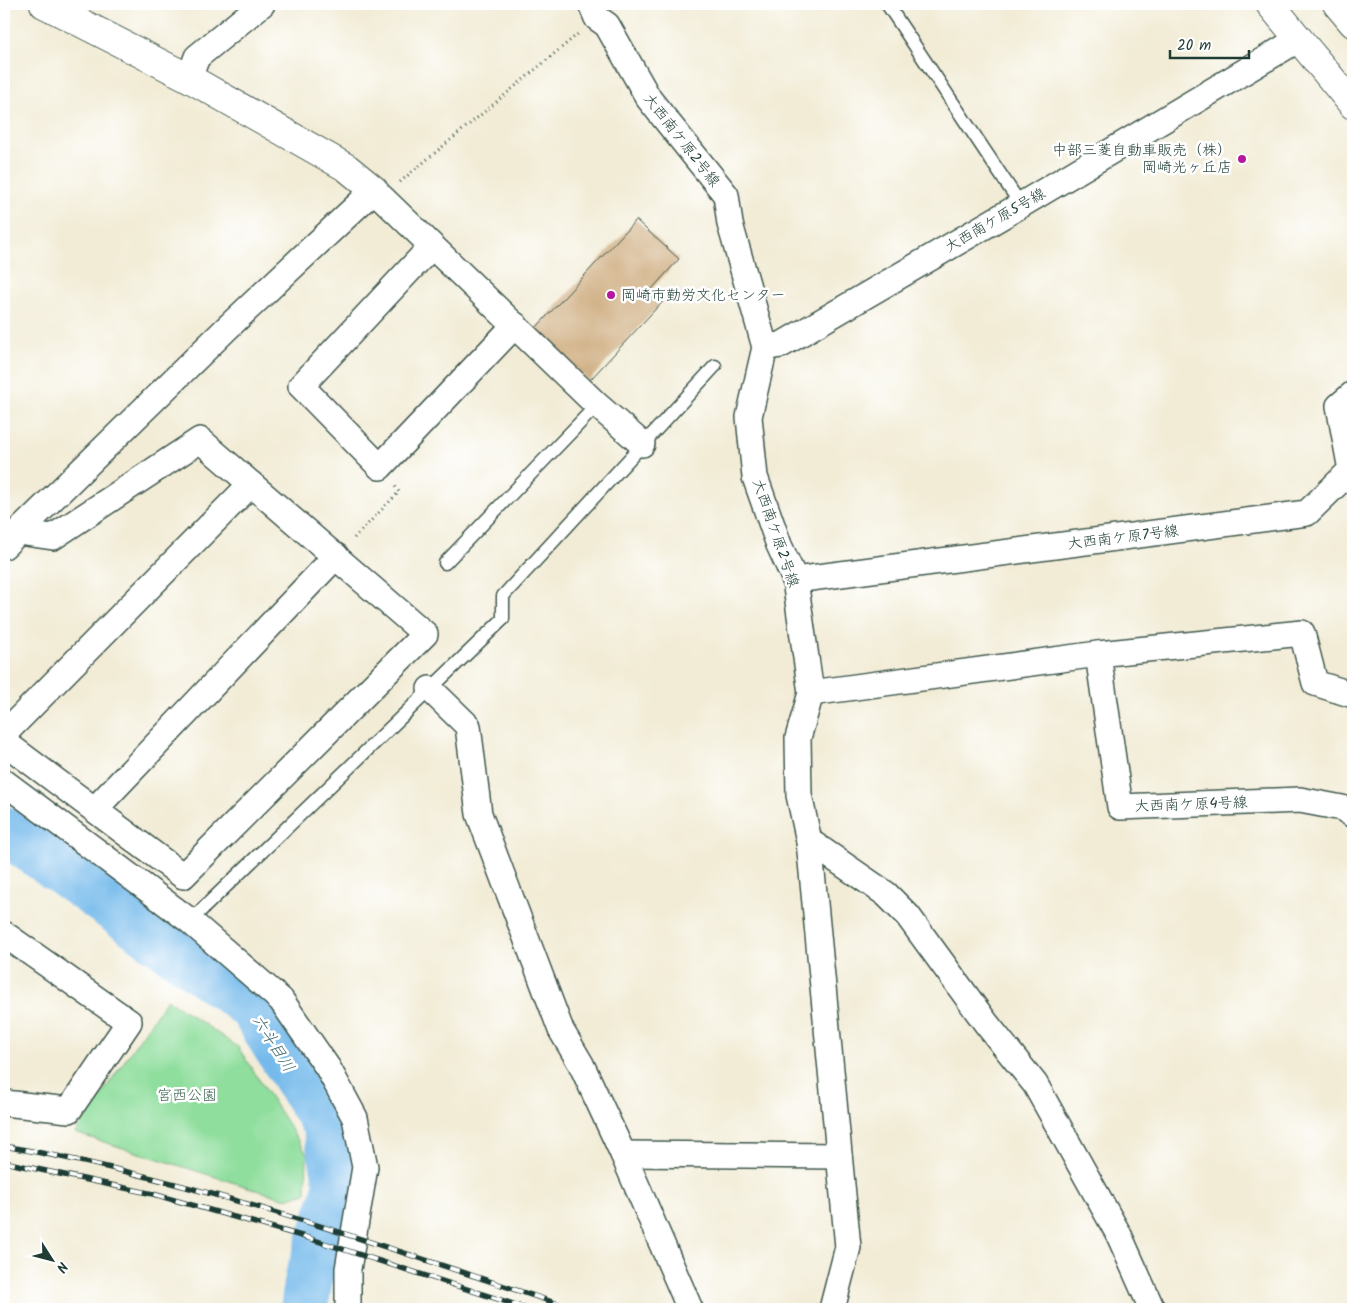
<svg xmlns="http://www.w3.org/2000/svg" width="1357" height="1313" font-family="Kalam,'Klee One',sans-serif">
	<rect width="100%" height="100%" fill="#fff"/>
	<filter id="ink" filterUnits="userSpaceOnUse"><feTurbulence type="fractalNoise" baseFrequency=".02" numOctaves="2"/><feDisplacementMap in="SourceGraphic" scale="10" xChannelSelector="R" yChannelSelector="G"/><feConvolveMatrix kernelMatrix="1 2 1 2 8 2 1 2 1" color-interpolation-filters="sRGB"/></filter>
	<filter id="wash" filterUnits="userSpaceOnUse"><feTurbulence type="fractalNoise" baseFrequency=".0096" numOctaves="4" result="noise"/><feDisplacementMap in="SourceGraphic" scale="20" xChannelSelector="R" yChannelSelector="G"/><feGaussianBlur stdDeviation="1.12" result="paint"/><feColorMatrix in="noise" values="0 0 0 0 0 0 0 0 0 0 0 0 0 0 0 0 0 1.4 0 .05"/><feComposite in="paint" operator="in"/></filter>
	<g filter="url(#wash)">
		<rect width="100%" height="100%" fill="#f2ecd6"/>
		<polygon fill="#8fde9d" stroke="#578e68" points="167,999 238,1047 307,1154 306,1193 286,1199 75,1133"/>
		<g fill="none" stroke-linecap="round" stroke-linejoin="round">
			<polyline stroke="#75baeb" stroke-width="48" points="4,830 251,1006 326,1125 338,1185 309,1277 304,1309"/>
		</g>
		<g id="blocks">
			<polygon fill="#d2b288" points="636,220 679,259 651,290 663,301 589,381 534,330"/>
		</g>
	</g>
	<g filter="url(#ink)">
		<use href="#blocks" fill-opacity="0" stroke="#3f574c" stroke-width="1"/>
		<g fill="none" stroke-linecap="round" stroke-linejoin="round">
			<defs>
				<g id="lane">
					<polyline points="887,4 1021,205"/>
					<polyline points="445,563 597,405"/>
					<polyline points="190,921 503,619 503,596 715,366"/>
				</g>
				<g id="street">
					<polyline points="591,4 597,18 607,25 649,99 726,195 730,224 765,347 749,417 755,477 779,545 795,580 811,693 798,738 799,795 809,841"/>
					<polyline points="189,78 197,57 262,4"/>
					<polyline points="431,247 301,386 380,467 515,325"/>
					<polyline points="765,347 781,345 1021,205 1299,39"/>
					<polyline points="4,546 226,329 374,190 597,405 642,444"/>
					<polyline points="795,580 1307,513 1351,470 1339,406 1353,394"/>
					<polyline points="1098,654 1120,807 1300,800 1342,808 1353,815"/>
					<polyline points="430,689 468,726 479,814 561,1030 581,1064 623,1154 690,1309"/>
					<polyline points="811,693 1098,654 1302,633 1315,683 1353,695"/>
					<polyline points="4,734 251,484"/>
					<polyline points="4,742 183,876 425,634 200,440 53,537 18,532"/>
					<polyline points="4,782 190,921 281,1000 328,1068 355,1118 365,1167 348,1269 348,1309"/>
					<polyline points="95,809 336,556"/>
					<polyline points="4,934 129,1022 69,1110 4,1103"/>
					<polyline points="623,1154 839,1156"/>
					<polyline points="832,1309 848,1247 809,841 886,894 908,916 986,1023 1035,1084 1119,1235 1152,1309"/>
				</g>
				<polyline id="secondary" points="44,4 189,78 347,168 374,190"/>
				<g id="primary">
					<polyline points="1270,4 1353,105"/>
					<polyline points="1337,4 1353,23"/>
				</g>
			</defs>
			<use href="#lane" stroke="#3f574c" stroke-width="15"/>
			<use href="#street" stroke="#3f574c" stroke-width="28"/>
			<use href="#secondary" stroke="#3f574c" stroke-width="30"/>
			<use href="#primary" stroke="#3f574c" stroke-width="30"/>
			<g stroke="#3f574c" stroke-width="3" stroke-dasharray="1 4" stroke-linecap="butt">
				<polyline points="400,182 578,34"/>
				<polyline points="354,538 399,492 395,486"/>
			</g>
			<use href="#lane" stroke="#fff" stroke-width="12"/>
			<use href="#street" stroke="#fff" stroke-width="25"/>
			<use href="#secondary" stroke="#fff" stroke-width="28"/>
			<use href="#primary" stroke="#fff" stroke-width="28"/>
			<defs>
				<g id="rail">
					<path d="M4,1146c195,34 383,102 570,163"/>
					<polyline points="4,1162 153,1194 305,1237 529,1309"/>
				</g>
			</defs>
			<use href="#rail" stroke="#1f3d34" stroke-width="5.5"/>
			<use href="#rail" stroke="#fff" stroke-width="4" stroke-dasharray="11" stroke-linecap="butt"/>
		</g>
	</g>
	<g fill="#b5179e" stroke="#fff" stroke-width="2">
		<circle cx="1242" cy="159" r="5"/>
		<circle cx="611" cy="295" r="5"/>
	</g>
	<g text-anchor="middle" stroke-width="5" stroke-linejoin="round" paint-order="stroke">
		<g font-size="15" fill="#1f3d34" stroke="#fff">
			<text transform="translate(682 140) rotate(52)" y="5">大西南ケ原2号線</text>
			<text transform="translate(995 220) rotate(-30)" y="5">大西南ケ原5号線</text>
			<text transform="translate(776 533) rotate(71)" y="5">大西南ケ原2号線</text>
			<text transform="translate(1123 537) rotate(-7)" y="5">大西南ケ原7号線</text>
			<text transform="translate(1191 804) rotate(-2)" y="5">大西南ケ原4号線</text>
		</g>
		<g font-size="15" fill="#1f3d34" stroke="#fff" text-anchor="end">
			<text x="1232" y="155">中部三菱自動車販売（株）<tspan x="1232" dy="17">岡崎光ヶ丘店</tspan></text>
			<text x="621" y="300" text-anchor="start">岡崎市勤労文化センター</text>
		</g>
		<g font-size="15" fill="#3b654e" stroke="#fff">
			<text x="187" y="1100">宮西公園</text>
		</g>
		<g font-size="16" font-style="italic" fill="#39626b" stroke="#fff">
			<text transform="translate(274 1043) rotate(58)" y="6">六斗目川</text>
		</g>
	</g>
	<rect width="1357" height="1313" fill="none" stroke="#fff" stroke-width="20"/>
	<g transform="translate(52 1260) rotate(126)" stroke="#ffffff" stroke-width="4" paint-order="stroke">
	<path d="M0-4L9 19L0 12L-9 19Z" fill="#1f3d34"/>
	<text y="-8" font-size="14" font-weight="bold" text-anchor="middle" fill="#1f3d34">N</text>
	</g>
	<path d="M1170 50v8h79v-8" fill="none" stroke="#1f3d34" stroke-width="2.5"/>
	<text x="1177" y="50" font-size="15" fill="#1f3d34" stroke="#ffffff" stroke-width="4" paint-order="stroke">20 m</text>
</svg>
